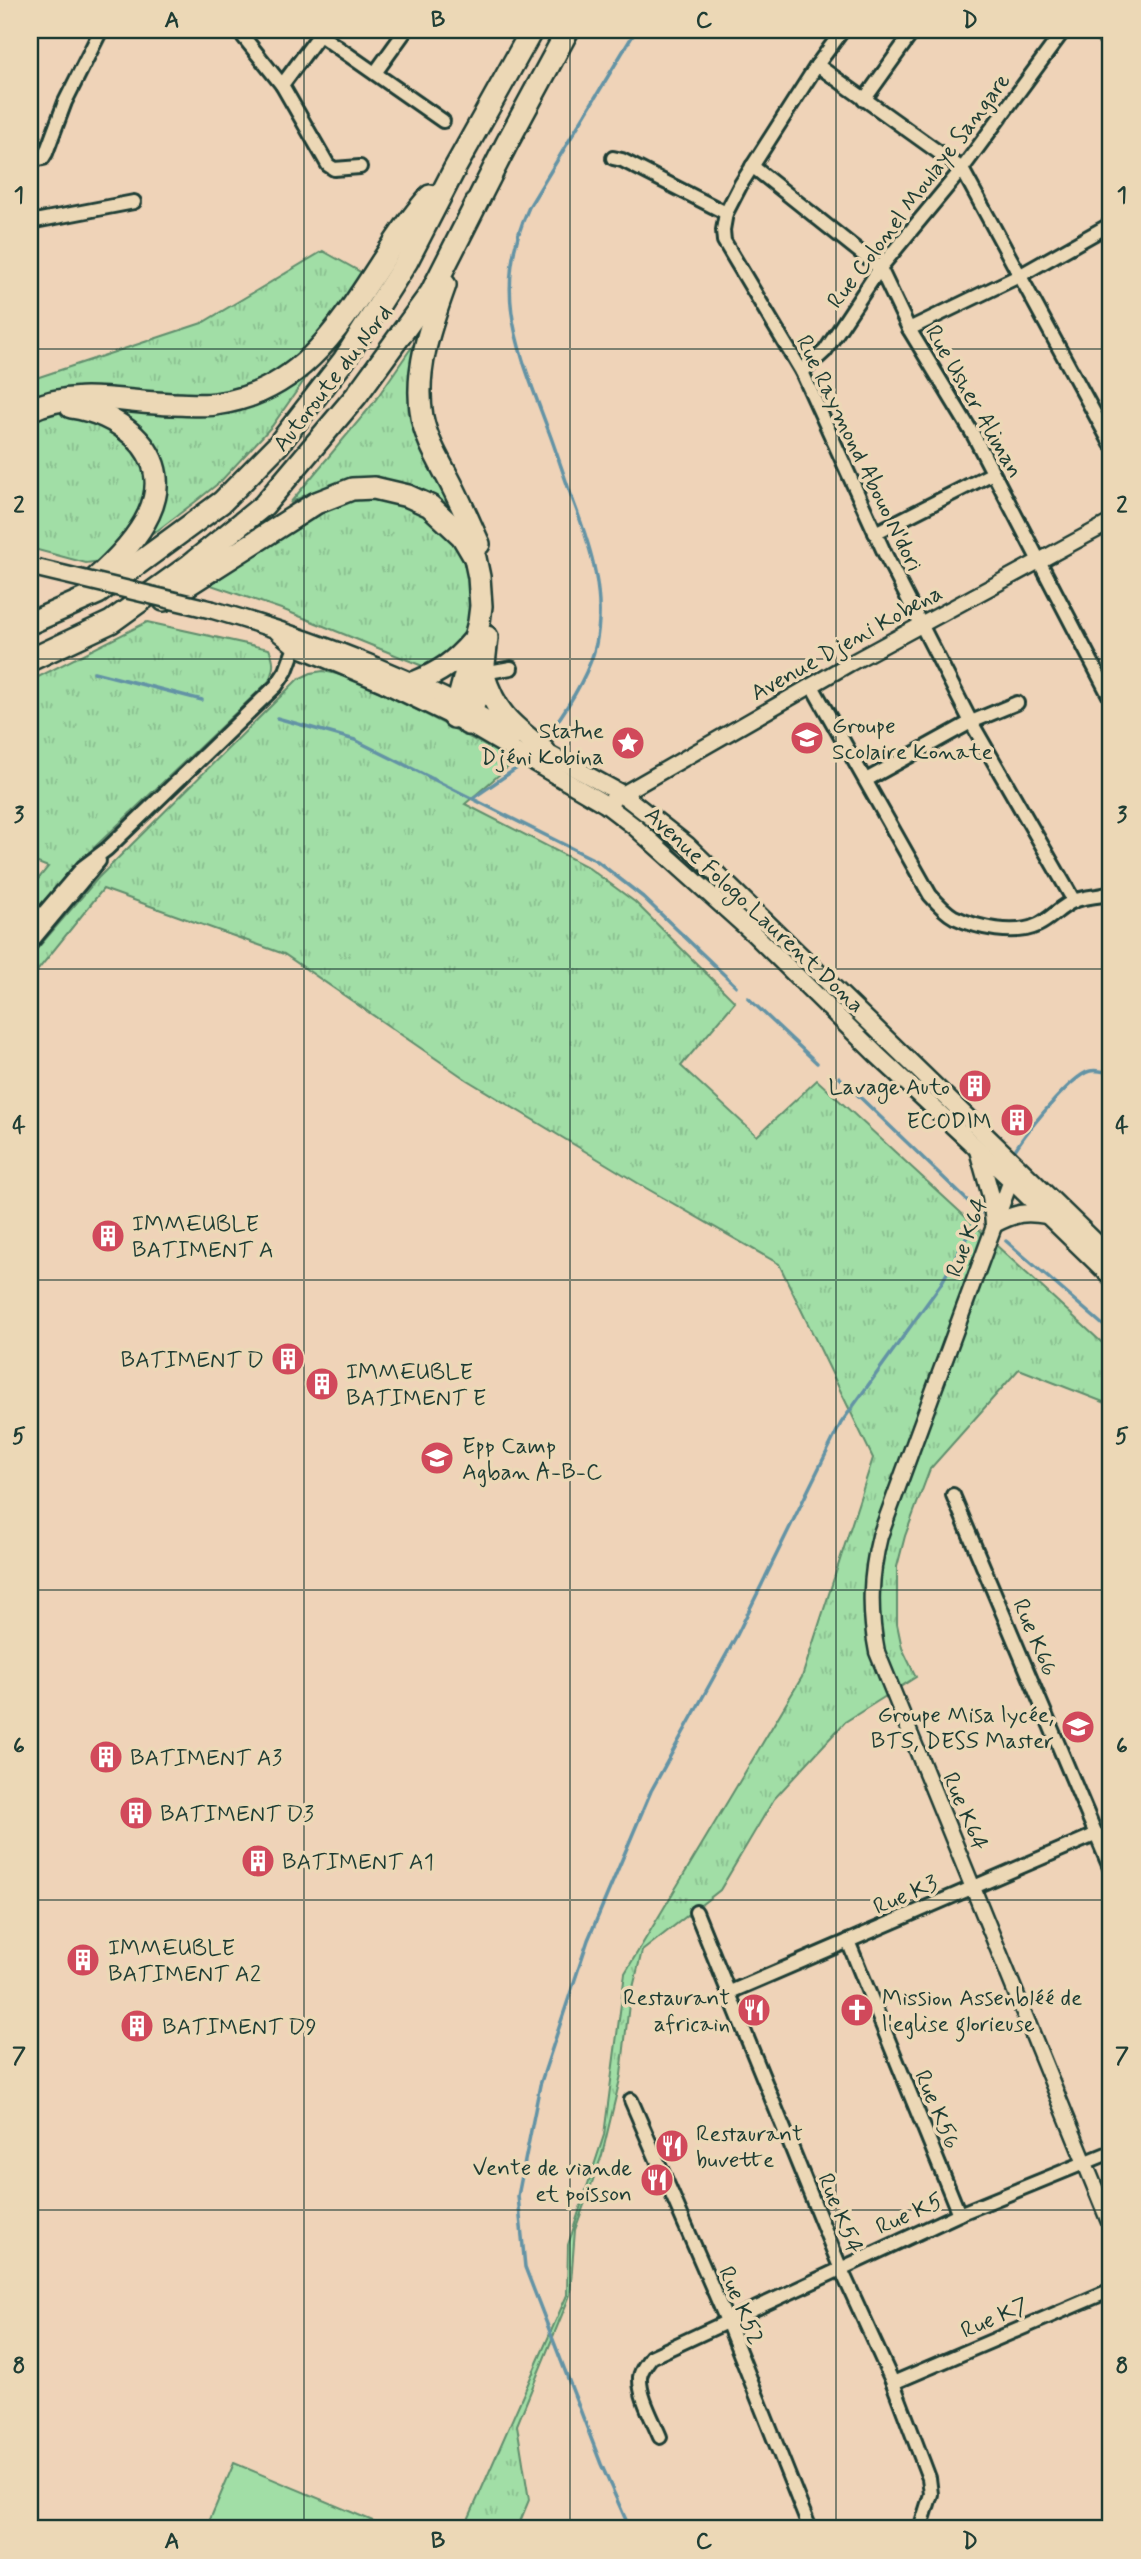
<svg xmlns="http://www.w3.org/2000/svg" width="1141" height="2559" font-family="Mynerve,sans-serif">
	<defs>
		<pattern id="grass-tufts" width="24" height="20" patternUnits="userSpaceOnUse" patternTransform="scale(1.75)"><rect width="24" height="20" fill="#a1dea6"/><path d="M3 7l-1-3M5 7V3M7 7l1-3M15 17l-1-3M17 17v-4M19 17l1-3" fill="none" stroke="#8abf90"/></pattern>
	</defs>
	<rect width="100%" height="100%" fill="#efd3b8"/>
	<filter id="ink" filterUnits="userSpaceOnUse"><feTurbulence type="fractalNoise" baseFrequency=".0143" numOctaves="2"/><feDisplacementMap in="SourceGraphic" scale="14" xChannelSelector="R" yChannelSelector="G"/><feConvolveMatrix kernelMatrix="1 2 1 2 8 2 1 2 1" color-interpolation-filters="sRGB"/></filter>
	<g filter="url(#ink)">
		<g fill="url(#grass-tufts)" stroke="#608e6d" stroke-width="2">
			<polygon points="323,251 364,274 308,375 272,426 220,482 195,502 158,530 102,561 86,563 30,548 30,380 202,323"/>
			<path d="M418,338l-6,50 38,116c-19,-7 -41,-21 -61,-24 -35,-5 -68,6 -99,23l82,-98z"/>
			<polygon points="373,498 420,509 453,539 467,562 474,589 470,631 455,650 430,669 284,610 208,584 318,511 346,501"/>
			<path d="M147,622l122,27c6,12 5,19 0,32l-191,182 -48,55v-29l18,-22 -10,-4 -8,1v-183z"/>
			<path d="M323,671c25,4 48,16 71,28 40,19 80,40 120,63l-49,42 121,62 49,36 100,100 -54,64 76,70 60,-56 294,271v54l-92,-36 -89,100 -25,67 -8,31v57l5,24 14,29 -71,45 -71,77 -54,91 -78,61 -13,53 -8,71 -19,80 -27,75 -5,65 -53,130 12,75 -12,29h-53l103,-234 1,-50 36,-110 21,-162 177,-296 71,-219 -94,-194 -133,-76 -179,-108 -183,-126 -181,-65 -73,91v-23l68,-79 200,-199 13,-6z"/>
		</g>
		<polygon fill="#a1dea6" stroke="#608e6d" stroke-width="2" points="234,2463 392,2529 206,2529"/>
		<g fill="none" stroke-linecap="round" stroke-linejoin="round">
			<g stroke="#6393a5" stroke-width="3.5">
				<polyline points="94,672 202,700"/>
				<polyline points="277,718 355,740 597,861 643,897 736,986"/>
				<path d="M552,729c18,-25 37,-55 44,-85 10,-49 -5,-96 -22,-141 -9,-23 -16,-47 -25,-71 -30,-81 -59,-140 -20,-225l107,-177"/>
				<polyline points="473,798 517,768"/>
				<polyline points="748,998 817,1063"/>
				<polyline points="839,1077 975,1208"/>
				<path d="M1012,1155c10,-18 58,-79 78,-84 6,-2 15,1 21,2"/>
				<polyline points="1006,1241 1111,1332"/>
				<polyline points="630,2529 601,2464 525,2267 518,2196 540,2085 588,1940 651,1791 737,1635 841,1423 941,1284 986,1202"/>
			</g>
			<defs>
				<g id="minor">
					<polyline points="238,30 282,85 328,165 334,169 360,167"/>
					<polyline points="843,30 817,65 741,184 726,213 723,230 724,241 802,372 885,554 971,722 1074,901"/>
					<polyline points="1094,30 1111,42"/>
					<polyline points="320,35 443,121"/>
					<polyline points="817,65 962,169 1111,444"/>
					<polyline points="375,73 406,30"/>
					<polyline points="282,85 323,30"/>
					<polyline points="864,100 914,30"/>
					<polyline points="30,155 38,159 43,158 46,153 65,102 101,30"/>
					<polyline points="613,158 622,160 726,213"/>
					<polyline points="752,166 880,268 909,329 974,436 1111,699"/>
					<polyline points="30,222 134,202"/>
					<polyline points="909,329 1019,276 1111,224"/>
					<polyline points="802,372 825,351 880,268 962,169 1064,30"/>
					<polyline points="875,533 993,473"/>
					<polyline points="479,678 483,673 511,668"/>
					<path d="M812,686l118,209c7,8 15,17 24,22 24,11 61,19 84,8 13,-6 23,-19 36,-24 12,-5 25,-4 37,-8"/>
					<polyline points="866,780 971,722 1017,703"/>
					<polyline points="30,929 83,867 107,849 276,686 286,671 298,639"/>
					<polyline points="30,944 99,861"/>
					<polyline points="953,1495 1111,1870"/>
					<polyline points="696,1912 840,2267 893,2383 929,2478 931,2494 920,2529"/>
					<polyline points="848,1941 959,2214"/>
					<polyline points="730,1992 1097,1834"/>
					<polyline points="631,2100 727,2321 810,2529"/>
					<polyline points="893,2383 1111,2290"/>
					<path d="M660,2437c-7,-17 -21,-41 -20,-60 1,-8 7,-14 11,-20l308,-143 152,-62"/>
				</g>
				<g id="tertiary">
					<polyline points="605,804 849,664 1111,522"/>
					<path d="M1018,1172l-7,8 -131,356c-10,40 -11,75 -3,116l234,575"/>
				</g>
				<g id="secondary">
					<path d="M213,610c108,31 206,69 304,126"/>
					<polyline points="278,632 295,646 383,683 468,724 605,804 635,827 754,934 876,1054 1011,1180 1111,1277"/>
					<polyline points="536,747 622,794 687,845 1111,1257"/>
					<path d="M978,1150l13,46 3,28c22,-11 30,-13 53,-9"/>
				</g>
				<g id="motorway">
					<path d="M445,285c-15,42 -31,86 -23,132 4,21 15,40 25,59 12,22 22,46 32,68"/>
					<path d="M71,407c25,4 44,12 63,29 53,51 0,109 -41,145"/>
					<path d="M30,410c45,-22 94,-7 142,-6 14,0 29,2 43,0 116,-15 147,-132 215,-208"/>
					<polyline points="164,600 316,503 352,489 374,488 408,496 430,506 462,536 475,558 479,577 481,606 479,622 454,717"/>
					<polyline points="30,623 98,593 222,502 278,445 344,360 407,261 455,168 532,30"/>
					<polyline points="30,660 111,622 190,565 264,505 356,396 431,293 507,143 568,30"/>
					<path d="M483,673c13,42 28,52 61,78"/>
					<path d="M416,682c24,-10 39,-20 56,-40"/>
					<polyline points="468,724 483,673 487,637"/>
				</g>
			</defs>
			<use href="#minor" stroke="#1f3d34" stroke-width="18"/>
			<use href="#tertiary" stroke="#1f3d34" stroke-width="19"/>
			<use href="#secondary" stroke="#1f3d34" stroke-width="21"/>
			<use href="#motorway" stroke="#1f3d34" stroke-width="26"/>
			<use href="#minor" stroke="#ecd8b6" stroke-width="12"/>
			<use href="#tertiary" stroke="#ecd8b6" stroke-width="14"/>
			<use href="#secondary" stroke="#ecd8b6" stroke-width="16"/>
			<use href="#motorway" stroke="#ecd8b6" stroke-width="21"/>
			<defs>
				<polyline id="secondary-bridge" points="37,568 213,610"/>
			</defs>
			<use href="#secondary-bridge" stroke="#1f3d34" stroke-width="21" stroke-linecap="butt"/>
			<use href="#secondary-bridge" stroke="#ecd8b6" stroke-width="16"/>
		</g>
	</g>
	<path fill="none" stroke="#1f3d34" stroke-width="2" stroke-opacity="0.55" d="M304,30v2499M570,30v2499M836,30v2499M30,349h1081M30,659h1081M30,969h1081M30,1280h1081M30,1590h1081M30,1900h1081M30,2210h1081"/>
	<defs>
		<symbol id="school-disc" viewBox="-11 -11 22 22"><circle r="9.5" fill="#d1495b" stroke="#ecd8b6"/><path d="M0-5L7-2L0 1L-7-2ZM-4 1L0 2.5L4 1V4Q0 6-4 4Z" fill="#fff"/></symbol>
		<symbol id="sight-disc" viewBox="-11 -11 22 22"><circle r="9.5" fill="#d1495b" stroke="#ecd8b6"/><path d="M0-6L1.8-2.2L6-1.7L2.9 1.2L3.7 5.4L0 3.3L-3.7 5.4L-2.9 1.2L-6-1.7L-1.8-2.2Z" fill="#fff"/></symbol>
		<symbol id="building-disc" viewBox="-11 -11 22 22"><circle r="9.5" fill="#d1495b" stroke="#ecd8b6"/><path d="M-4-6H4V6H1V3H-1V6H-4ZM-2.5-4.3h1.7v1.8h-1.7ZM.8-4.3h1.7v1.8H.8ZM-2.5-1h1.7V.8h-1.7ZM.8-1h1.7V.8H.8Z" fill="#fff"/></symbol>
		<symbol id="university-disc" viewBox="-11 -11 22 22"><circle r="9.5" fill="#d1495b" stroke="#ecd8b6"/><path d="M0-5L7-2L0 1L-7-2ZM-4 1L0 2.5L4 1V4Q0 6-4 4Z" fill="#fff"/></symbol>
		<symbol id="restaurant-disc" viewBox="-11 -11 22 22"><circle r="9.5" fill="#d1495b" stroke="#ecd8b6"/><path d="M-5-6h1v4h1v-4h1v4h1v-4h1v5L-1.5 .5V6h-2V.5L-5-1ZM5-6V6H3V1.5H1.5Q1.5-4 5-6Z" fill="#fff"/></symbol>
		<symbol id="church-disc" viewBox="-11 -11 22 22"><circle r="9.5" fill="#d1495b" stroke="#ecd8b6"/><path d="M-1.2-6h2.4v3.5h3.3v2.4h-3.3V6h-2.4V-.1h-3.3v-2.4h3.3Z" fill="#fff"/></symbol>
	</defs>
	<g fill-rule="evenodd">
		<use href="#school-disc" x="788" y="719" width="38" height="38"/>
		<use href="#sight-disc" x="609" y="724" width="38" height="38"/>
		<use href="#building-disc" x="956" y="1067" width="38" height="38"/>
		<use href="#building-disc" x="998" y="1101" width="38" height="38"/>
		<use href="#building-disc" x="89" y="1217" width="38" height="38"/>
		<use href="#building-disc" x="269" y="1340" width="38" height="38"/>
		<use href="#building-disc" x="303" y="1365" width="38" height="38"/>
		<use href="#school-disc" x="418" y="1439" width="38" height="38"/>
		<use href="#university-disc" x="1059" y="1708" width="38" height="38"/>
		<use href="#building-disc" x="87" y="1738" width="38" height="38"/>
		<use href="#building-disc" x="117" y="1794" width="38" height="38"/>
		<use href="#building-disc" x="239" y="1842" width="38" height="38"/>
		<use href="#building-disc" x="64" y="1941" width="38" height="38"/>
		<use href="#restaurant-disc" x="735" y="1991" width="38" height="38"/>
		<use href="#church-disc" x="838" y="1991" width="38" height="38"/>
		<use href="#building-disc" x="118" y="2007" width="38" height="38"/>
		<use href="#restaurant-disc" x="653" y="2127" width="38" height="38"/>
		<use href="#restaurant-disc" x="638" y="2161" width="38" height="38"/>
	</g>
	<g text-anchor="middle" stroke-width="7" stroke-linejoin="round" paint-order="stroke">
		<g font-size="23" fill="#1f3d34" stroke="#ecd8b6">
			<text transform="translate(918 190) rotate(-53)" y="8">Rue Colonel Moulaye Sangare</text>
			<text transform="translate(332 378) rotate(-52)" y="8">Autoroute du Nord</text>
			<text transform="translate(975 401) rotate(60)" y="8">Rue Usher Aliman</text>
			<text transform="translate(860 453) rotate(64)" y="8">Rue Raymond Abouo N'dori</text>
			<text transform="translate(846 642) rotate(-29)" y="8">Avenue Djeni Kobena</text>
			<text transform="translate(755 909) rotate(43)" y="8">Avenue Fologo Laurent Dona</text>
			<text transform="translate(966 1237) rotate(-70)" y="8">Rue K64</text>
			<text transform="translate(1036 1637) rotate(67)" y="8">Rue K66</text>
			<text transform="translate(966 1811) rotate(67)" y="8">Rue K64</text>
			<text transform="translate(905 1894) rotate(-23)" y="8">Rue K3</text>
			<text transform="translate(938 2109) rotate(67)" y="8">Rue K56</text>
			<text transform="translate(841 2213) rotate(68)" y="8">Rue K54</text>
			<text transform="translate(909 2213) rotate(-24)" y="8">Rue K5</text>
			<text transform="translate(742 2305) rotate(67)" y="8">Rue K52</text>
			<text transform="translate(994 2317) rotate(-23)" y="8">Rue K7</text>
		</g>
		<g font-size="23" fill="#1f3d34" stroke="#ecd8b6" text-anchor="start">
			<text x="832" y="733">Groupe<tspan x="832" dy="26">Scolaire Konate</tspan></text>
			<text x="604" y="738" text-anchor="end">Statue<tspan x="604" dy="26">Djéni Kobina</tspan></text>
			<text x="950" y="1094" text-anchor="end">Lavage Auto</text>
			<text x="992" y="1128" text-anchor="end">ECODIM</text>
			<text x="132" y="1231">IMMEUBLE<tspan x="132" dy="26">BATIMENT A</tspan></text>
			<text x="264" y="1367" text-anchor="end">BATIMENT D</text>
			<text x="346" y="1379">IMMEUBLE<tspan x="346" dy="26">BATIMENT E</tspan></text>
			<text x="462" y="1453">Epp Camp<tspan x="462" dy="26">Agban A-B-C</tspan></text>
			<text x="1054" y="1722" text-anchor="end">Groupe Misa lycée,<tspan x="1054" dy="26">BTS, DESS Master</tspan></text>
			<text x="130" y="1765">BATIMENT A3</text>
			<text x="160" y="1821">BATIMENT D3</text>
			<text x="282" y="1869">BATIMENT A1</text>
			<text x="108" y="1955">IMMEUBLE<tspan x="108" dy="26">BATIMENT A2</tspan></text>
			<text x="730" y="2005" text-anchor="end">Restaurant<tspan x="730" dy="26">africain</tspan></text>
			<text x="882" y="2005">Mission Assenbléé de<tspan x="882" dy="26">l'eglise glorieuse</tspan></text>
			<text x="162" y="2034">BATIMENT D9</text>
			<text x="696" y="2141">Restaurant<tspan x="696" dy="26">buvette</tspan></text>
			<text x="632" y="2175" text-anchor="end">Vente de viande<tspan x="632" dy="26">et poisson</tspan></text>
		</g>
	</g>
	<rect width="1141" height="2559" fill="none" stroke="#ecd8b6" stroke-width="77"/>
	<rect x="38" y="38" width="1064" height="2482" fill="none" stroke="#1f3d34" stroke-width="2.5"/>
	<g font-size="23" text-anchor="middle" font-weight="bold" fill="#1f3d34">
		<text x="172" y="27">A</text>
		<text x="438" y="27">B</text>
		<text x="704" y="27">C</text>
		<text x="970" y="27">D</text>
		<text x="19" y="202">1</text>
		<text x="1122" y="202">1</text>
		<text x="19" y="512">2</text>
		<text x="1122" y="512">2</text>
		<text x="19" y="822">3</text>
		<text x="1122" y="822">3</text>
		<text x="19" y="1132">4</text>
		<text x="1122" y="1132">4</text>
		<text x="19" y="1443">5</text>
		<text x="1122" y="1443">5</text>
		<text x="19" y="1753">6</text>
		<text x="1122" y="1753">6</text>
		<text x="19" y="2063">7</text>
		<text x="1122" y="2063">7</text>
		<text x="19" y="2373">8</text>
		<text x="1122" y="2373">8</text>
		<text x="172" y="2548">A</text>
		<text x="438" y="2548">B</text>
		<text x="704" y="2548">C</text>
		<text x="970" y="2548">D</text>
	</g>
</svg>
